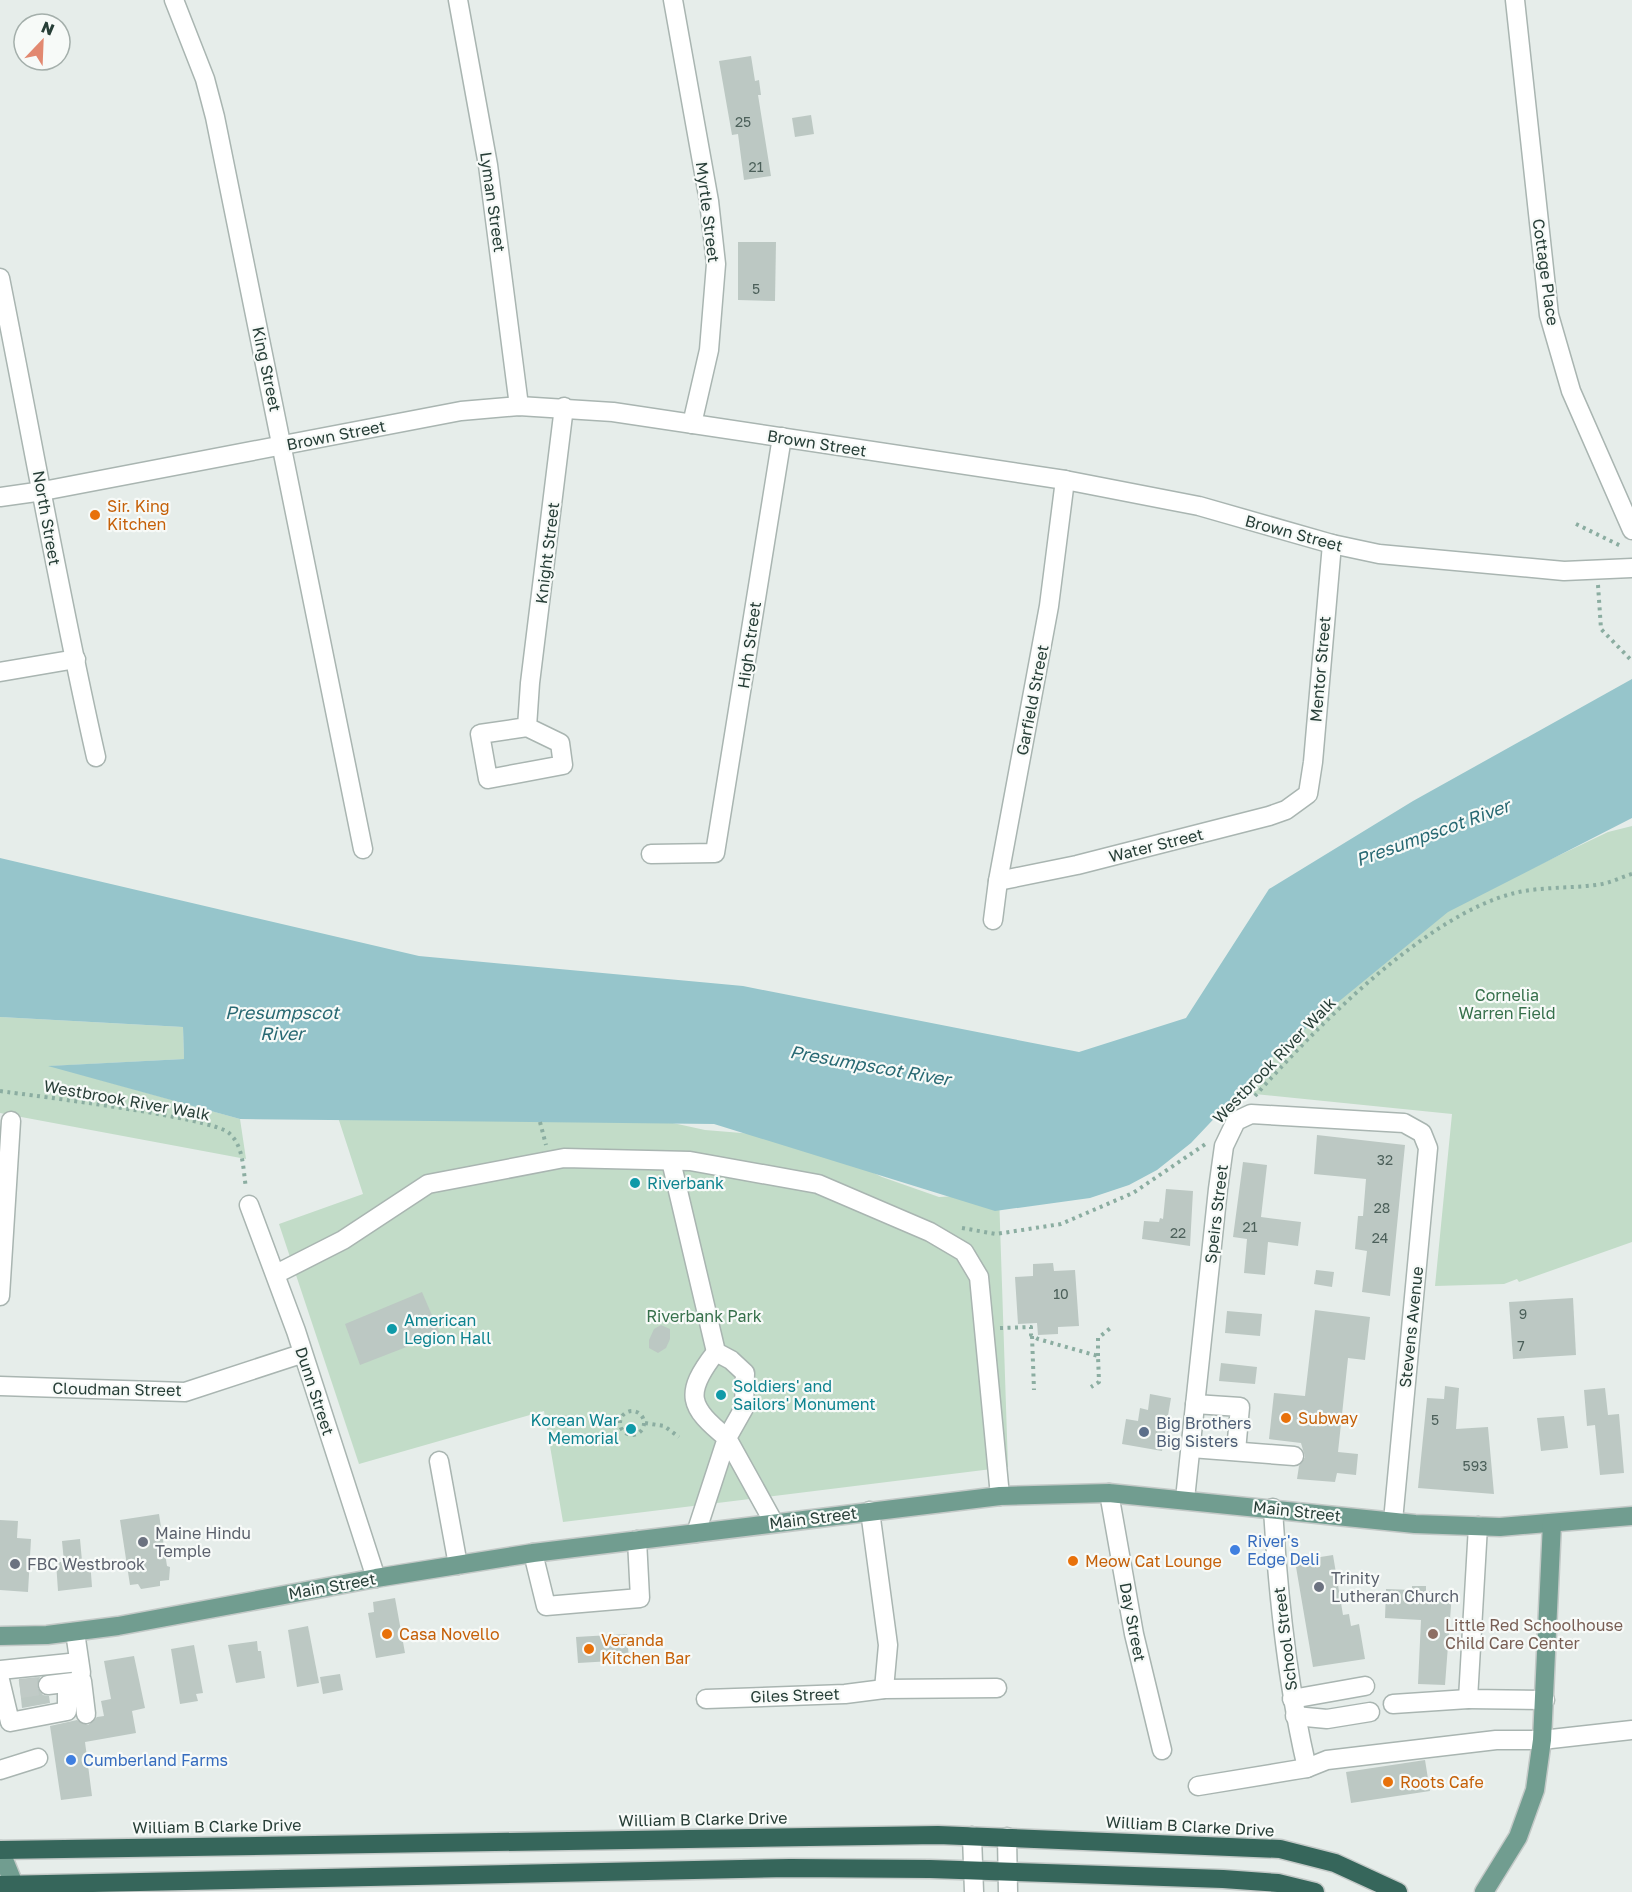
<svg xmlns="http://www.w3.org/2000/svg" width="1632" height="1892" font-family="'Golos Text',sans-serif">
	<rect width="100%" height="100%" fill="#e6edea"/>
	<g fill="#c2dcc8">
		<polygon points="1632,826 1632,1242 1519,1282 1517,1279 1504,1284 1435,1286 1452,1114 1235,1092 1365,948 1608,832"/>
		<polygon points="0,1017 183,1027 184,1059 51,1066 240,1119 246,1159 0,1113"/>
		<polygon points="335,1108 659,1120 705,1130 754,1134 823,1148 882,1177 939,1197 999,1194 1008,1467 563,1522 544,1411 359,1464 279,1224 363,1194"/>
	</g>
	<polygon fill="#96c5cb" points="1632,679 1632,818 1448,912 1276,1053 1191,1143 1157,1170 1129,1185 1090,1198 995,1211 714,1124 240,1119 48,1066 184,1059 183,1027 0,1017 0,858 419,956 743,986 1079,1052 1186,1018 1269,889 1413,801"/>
	<g fill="#bcc8c3">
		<polygon points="751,56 755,81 759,80 761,95 758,95 771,176 744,180 738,134 732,135 719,61"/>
		<polygon points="811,115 814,134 795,137 792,118"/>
		<polygon points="738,242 776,242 775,301 738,300"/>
		<polygon points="1317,1135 1405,1145 1390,1296 1362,1292 1367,1251 1355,1249 1358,1216 1363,1216 1366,1179 1314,1174"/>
		<polygon points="1243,1162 1267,1165 1261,1217 1301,1222 1298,1246 1268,1242 1265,1275 1244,1273 1247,1239 1233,1237"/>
		<polygon points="1166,1189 1193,1191 1190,1246 1142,1239 1144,1221 1159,1222 1160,1218 1163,1219"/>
		<polygon points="1053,1263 1054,1271 1075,1270 1079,1326 1058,1327 1058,1334 1038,1335 1037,1323 1018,1324 1015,1277 1033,1276 1033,1264"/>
		<polygon points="1316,1270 1334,1272 1332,1287 1314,1284"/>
		<polygon points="422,1292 440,1334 360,1365 345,1324"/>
		<polygon points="1573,1298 1576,1355 1513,1359 1509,1302"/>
		<polygon points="1315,1310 1370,1317 1365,1360 1348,1358 1338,1452 1358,1454 1356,1475 1337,1473 1335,1482 1297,1479 1299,1466 1305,1457 1301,1443 1269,1439 1274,1393 1305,1396"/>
		<polygon points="1227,1311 1262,1314 1260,1336 1225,1333"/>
		<polygon points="661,1325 670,1329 670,1339 666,1348 658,1353 649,1348 649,1340 654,1329"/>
		<polygon points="1221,1363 1257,1367 1255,1384 1219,1381"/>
		<polygon points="1445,1386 1459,1388 1456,1429 1488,1427 1494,1494 1418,1488 1427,1398 1444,1399"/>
		<polygon points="1605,1388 1608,1415 1619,1414 1624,1473 1600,1475 1595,1425 1587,1426 1584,1390"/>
		<polygon points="1150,1394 1171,1398 1162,1451 1122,1444 1126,1419 1138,1421 1140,1408 1148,1410"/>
		<polygon points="1564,1416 1568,1448 1541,1451 1537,1418"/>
		<polygon points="159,1514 167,1566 170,1567 169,1580 160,1581 160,1586 141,1589 138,1584 130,1585 120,1520"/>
		<polygon points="0,1520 18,1521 17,1538 31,1539 28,1592 0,1590"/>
		<polygon points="80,1539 82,1561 90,1560 92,1587 58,1591 56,1562 64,1562 62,1541"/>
		<polygon points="1333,1555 1343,1615 1349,1614 1351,1626 1359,1624 1365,1659 1313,1667 1295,1561"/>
		<polygon points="1412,1586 1426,1586 1426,1591 1452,1593 1445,1685 1418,1684 1421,1620 1385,1618 1386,1589 1412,1590"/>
		<polygon points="395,1598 405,1653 376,1658 368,1613 374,1612 373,1602"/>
		<polygon points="308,1626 319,1683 297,1687 288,1630"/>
		<polygon points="627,1634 629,1660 578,1663 576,1637"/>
		<polygon points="257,1641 258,1651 261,1651 265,1678 236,1683 228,1645"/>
		<polygon points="194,1645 203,1693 196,1694 198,1701 180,1704 171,1649"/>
		<polygon points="134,1656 145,1708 132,1711 136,1733 85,1742 92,1796 61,1800 50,1726 77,1720 88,1725 97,1717 104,1716 101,1701 111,1699 104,1661"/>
		<polygon points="340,1674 343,1690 323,1694 320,1677"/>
		<polygon points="40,1677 37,1687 43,1695 49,1696 50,1703 22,1708 19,1679"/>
		<polygon points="1425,1760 1430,1791 1351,1803 1346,1772"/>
	</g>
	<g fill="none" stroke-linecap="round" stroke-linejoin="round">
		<polyline stroke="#c0cac6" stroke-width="18" stroke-dasharray="18 9" stroke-linecap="butt" points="20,1689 48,1685"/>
		<defs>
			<g id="minor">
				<polyline points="174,0 205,79 215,117 363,849"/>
				<polyline points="458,0 488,165 519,406"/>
				<polyline points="673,0 709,201 716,264 709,350 692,424"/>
				<polyline points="1515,0 1549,315 1571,391 1632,530"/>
				<path d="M0,278c32,160 60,321 96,479"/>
				<polyline points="0,497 43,491 461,411 519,406 613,412 1065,480 1199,506 1332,544 1379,554 1564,571 1632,568"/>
				<polyline points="0,672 76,659"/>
				<polyline points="527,727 560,743 563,765 488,779 480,734 527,727 530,683 564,407"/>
				<polyline points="651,854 715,853 782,437"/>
				<polyline points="998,881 1077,865 1269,816 1286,810 1308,794 1313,762 1332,544"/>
				<polyline points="993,920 998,881 1049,606 1065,480"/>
				<polyline points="671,1161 716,1352 731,1360 745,1373 744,1408 727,1438 774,1523"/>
				<polyline points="249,1205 296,1331 376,1578"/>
				<polyline points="276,1274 343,1240 428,1184 564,1158 690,1161 818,1184 930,1232 964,1252 979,1277 1000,1496"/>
				<polyline points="0,1296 11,1121"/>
				<polyline points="0,1386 185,1392 301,1354"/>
				<polyline points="1195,1404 1240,1407 1236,1451"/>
				<polyline points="1191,1448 1294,1456"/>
				<polyline points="439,1461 458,1565"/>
				<polyline points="1109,1493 1134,1634 1162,1750"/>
				<polyline points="1185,1499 1218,1189 1224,1146 1236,1121 1251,1114 1404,1123 1422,1133 1428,1148 1393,1521"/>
				<path d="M1273,1508c5,88 14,175 34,260"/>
				<polyline points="870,1511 888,1645 884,1689"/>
				<polyline points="1478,1526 1468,1699 1545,1700"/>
				<path d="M696,1533l31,-95c-38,-31 -44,-44 -11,-86"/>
				<polyline points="533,1553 546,1606 640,1598 637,1540"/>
				<polyline points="75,1632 81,1673"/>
				<polyline points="0,1670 79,1662"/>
				<polyline points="0,1680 10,1722 67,1711 67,1683"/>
				<polyline points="48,1685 82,1681 86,1714"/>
				<polyline points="706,1699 845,1694 884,1689 997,1688"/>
				<polyline points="1292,1699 1365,1686"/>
				<polyline points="1393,1704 1468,1699"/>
				<polyline points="1295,1716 1327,1719 1370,1712"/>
				<polyline points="0,1770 38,1758"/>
				<polyline points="1198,1786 1307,1768 1327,1760 1496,1740 1542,1740 1632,1730"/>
				<polyline points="972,1836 974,1892"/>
				<polyline points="1007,1837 1008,1892"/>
			</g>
			<g id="major">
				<polyline points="0,1636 47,1635 118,1626 376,1578 533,1553 1000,1496 1109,1493 1415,1524 1500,1527 1632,1516"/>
				<polyline points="0,1850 17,1892"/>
				<polyline points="1484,1892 1518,1837 1535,1790 1542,1740 1552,1523"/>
			</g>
			<g id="highway">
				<polyline points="0,1850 938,1835 1280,1849 1335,1863 1398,1892"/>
				<polyline points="0,1885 790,1868 930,1869 1223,1879 1278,1883 1315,1892"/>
			</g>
		</defs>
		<use href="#minor" stroke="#a9b5b1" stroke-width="21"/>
		<use href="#major" stroke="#c3c9c7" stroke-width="21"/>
		<use href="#highway" stroke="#c3c9c7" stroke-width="21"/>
		<g stroke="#8bada1" stroke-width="4" stroke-dasharray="3 4.5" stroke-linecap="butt">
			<polyline points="1576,524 1621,546"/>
			<polyline points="1598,585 1601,629 1632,661"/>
			<path d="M0,1091c35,5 211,26 229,42 15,13 14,37 17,55"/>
			<path d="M1255,1096c60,-68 172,-182 260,-203 28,-7 58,-4 87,-9 10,-2 20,-7 30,-10"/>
			<polyline points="540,1122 546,1145"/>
			<polyline points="962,1228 996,1234 1061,1224 1133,1193 1207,1143"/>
			<polyline points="1000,1328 1031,1327 1031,1335 1038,1339 1098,1356 1099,1382 1091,1387"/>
			<polyline points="1032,1336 1034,1390"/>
			<polyline points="1098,1356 1098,1338 1113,1326"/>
			<circle cx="632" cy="1423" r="12"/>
			<polyline points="645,1423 664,1426 679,1437"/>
		</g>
		<use href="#minor" stroke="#fff" stroke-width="18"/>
		<use href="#major" stroke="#719d90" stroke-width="18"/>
		<use href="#highway" stroke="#36665b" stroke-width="18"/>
	</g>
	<g fill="#e8710a" stroke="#f7faf8" stroke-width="2">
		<circle cx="95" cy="515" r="6"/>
		<circle cx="1286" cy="1418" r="6"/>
		<circle cx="1073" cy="1561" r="6"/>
		<circle cx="387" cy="1634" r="6"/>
		<circle cx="589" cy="1649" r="6"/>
		<circle cx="1388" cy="1782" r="6"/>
	</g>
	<g fill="#0f9aa8" stroke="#f7faf8" stroke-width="2">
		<circle cx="635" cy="1183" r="6"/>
		<circle cx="392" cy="1329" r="6"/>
		<circle cx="721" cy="1395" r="6"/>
		<circle cx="631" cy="1429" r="6"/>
	</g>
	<circle fill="#5c6f8a" stroke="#f7faf8" stroke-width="2" cx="1144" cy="1432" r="6"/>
	<g fill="#6b7280" stroke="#f7faf8" stroke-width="2">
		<circle cx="143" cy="1542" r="6"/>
		<circle cx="15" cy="1564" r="6"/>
		<circle cx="1319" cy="1587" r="6"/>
	</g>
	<g fill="#3f7fe0" stroke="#f7faf8" stroke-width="2">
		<circle cx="1235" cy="1550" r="6"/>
		<circle cx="71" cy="1760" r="6"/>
	</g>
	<circle fill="#8d6e63" stroke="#f7faf8" stroke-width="2" cx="1433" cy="1634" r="6"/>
	<g text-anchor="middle" stroke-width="4.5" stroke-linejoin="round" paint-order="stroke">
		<g font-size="14" fill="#4c605a">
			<text x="743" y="127">25</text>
			<text x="756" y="172">21</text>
			<text x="756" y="294">5</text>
			<text x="1385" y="1165">32</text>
			<text x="1382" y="1213">28</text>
			<text x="1250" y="1232">21</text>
			<text x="1178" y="1238">22</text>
			<text x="1380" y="1243">24</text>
			<text x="1061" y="1299">10</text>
			<text x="1523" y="1319">9</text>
			<text x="1521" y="1351">7</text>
			<text x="1435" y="1425">5</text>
			<text x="1475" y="1471">593</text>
		</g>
		<g font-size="16" fill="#273e37" stroke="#f7faf8">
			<text transform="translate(493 202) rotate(82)" y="6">Lyman Street</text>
			<text transform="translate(708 212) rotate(83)" y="6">Myrtle Street</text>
			<text transform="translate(1546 272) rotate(82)" y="6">Cottage Place</text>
			<text transform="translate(267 369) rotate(78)" y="6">King Street</text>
			<text transform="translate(336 435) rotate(-11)" y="6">Brown Street</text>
			<text transform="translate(817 443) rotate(9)" y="6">Brown Street</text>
			<text transform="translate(47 518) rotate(80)" y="6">North Street</text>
			<text transform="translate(1294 533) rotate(15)" y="6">Brown Street</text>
			<text transform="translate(547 553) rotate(-83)" y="6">Knight Street</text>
			<text transform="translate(749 645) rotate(-82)" y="6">High Street</text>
			<text transform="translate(1320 669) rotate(-85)" y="6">Mentor Street</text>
			<text transform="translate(1032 700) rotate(-79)" y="6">Garfield Street</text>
			<text transform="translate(1156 845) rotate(-14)" y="6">Water Street</text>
			<text transform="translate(1274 1060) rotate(-46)" y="6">Westbrook River Walk</text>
			<text transform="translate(127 1100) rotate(10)" y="6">Westbrook River Walk</text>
			<text transform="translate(1216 1214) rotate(-83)" y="6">Speirs Street</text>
			<text transform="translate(1411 1327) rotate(-84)" y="6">Stevens Avenue</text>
			<text transform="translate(117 1389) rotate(1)" y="6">Cloudman Street</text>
			<text transform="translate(315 1391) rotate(72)" y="6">Dunn Street</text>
			<text transform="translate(1297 1511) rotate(6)" y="6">Main Street</text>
			<text transform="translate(813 1518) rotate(-7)" y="6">Main Street</text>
			<text transform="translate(332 1586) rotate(-10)" y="6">Main Street</text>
			<text transform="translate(1133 1622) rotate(79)" y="6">Day Street</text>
			<text transform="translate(1285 1639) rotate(-97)" y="6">School Street</text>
			<text transform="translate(795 1695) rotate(-2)" y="6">Giles Street</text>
			<text transform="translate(703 1819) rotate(-1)" y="6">William B Clarke Drive</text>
			<text transform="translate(217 1826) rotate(-1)" y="6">William B Clarke Drive</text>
			<text transform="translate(1190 1826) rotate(3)" y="6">William B Clarke Drive</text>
		</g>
		<g font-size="16" fill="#c56008" stroke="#f7faf8" text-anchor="start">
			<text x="107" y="512">Sir. King<tspan x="107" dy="18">Kitchen</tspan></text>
			<text x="1298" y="1424">Subway</text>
			<text x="1085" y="1567">Meow Cat Lounge</text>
			<text x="399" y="1640">Casa Novello</text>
			<text x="601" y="1646">Veranda<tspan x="601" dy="18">Kitchen Bar</tspan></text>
			<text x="1400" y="1788">Roots Cafe</text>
		</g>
		<g font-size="16" fill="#36704b" stroke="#f7faf8">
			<text x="1507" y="1001">Cornelia<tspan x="1507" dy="18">Warren Field</tspan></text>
			<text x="704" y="1322">Riverbank Park</text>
		</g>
		<g font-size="16" fill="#0d838f" stroke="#f7faf8" text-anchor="start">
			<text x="647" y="1189">Riverbank</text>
			<text x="404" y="1326">American<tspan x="404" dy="18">Legion Hall</tspan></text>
			<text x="733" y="1392">Soldiers' and<tspan x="733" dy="18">Sailors' Monument</tspan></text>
			<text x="619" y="1426" text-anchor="end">Korean War<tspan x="619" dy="18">Memorial</tspan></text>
		</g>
		<g font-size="16" fill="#4e5e75" stroke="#f7faf8" text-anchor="start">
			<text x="1156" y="1429">Big Brothers<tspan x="1156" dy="18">Big Sisters</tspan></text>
		</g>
		<g font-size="16" fill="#5b616d" stroke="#f7faf8" text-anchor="start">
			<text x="155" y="1539">Maine Hindu<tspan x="155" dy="18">Temple</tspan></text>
			<text x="27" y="1570">FBC Westbrook</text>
			<text x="1331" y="1584">Trinity<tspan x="1331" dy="18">Lutheran Church</tspan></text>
		</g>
		<g font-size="16" fill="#366cbe" stroke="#f7faf8" text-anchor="start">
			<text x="1247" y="1547">River's<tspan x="1247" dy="18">Edge Deli</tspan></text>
			<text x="83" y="1766">Cumberland Farms</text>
		</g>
		<g font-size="16" fill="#785e54" stroke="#f7faf8" text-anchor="start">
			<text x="1445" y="1631">Little Red Schoolhouse<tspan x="1445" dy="18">Child Care Center</tspan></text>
		</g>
		<g font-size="18" font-style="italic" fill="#286973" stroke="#f7faf8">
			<text transform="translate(1433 833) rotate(-20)" y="6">Presumpscot River</text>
			<text x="282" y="1019">Presumpscot<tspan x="282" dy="21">River</tspan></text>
			<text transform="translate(870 1066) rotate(10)" y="6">Presumpscot River</text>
		</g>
	</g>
	<g transform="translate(42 42) rotate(23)"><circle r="28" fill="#f7faf8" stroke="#a4afab" stroke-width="1.5"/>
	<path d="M0-4.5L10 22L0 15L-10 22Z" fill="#e28870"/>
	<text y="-9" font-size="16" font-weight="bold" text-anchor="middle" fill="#273e37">N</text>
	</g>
</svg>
